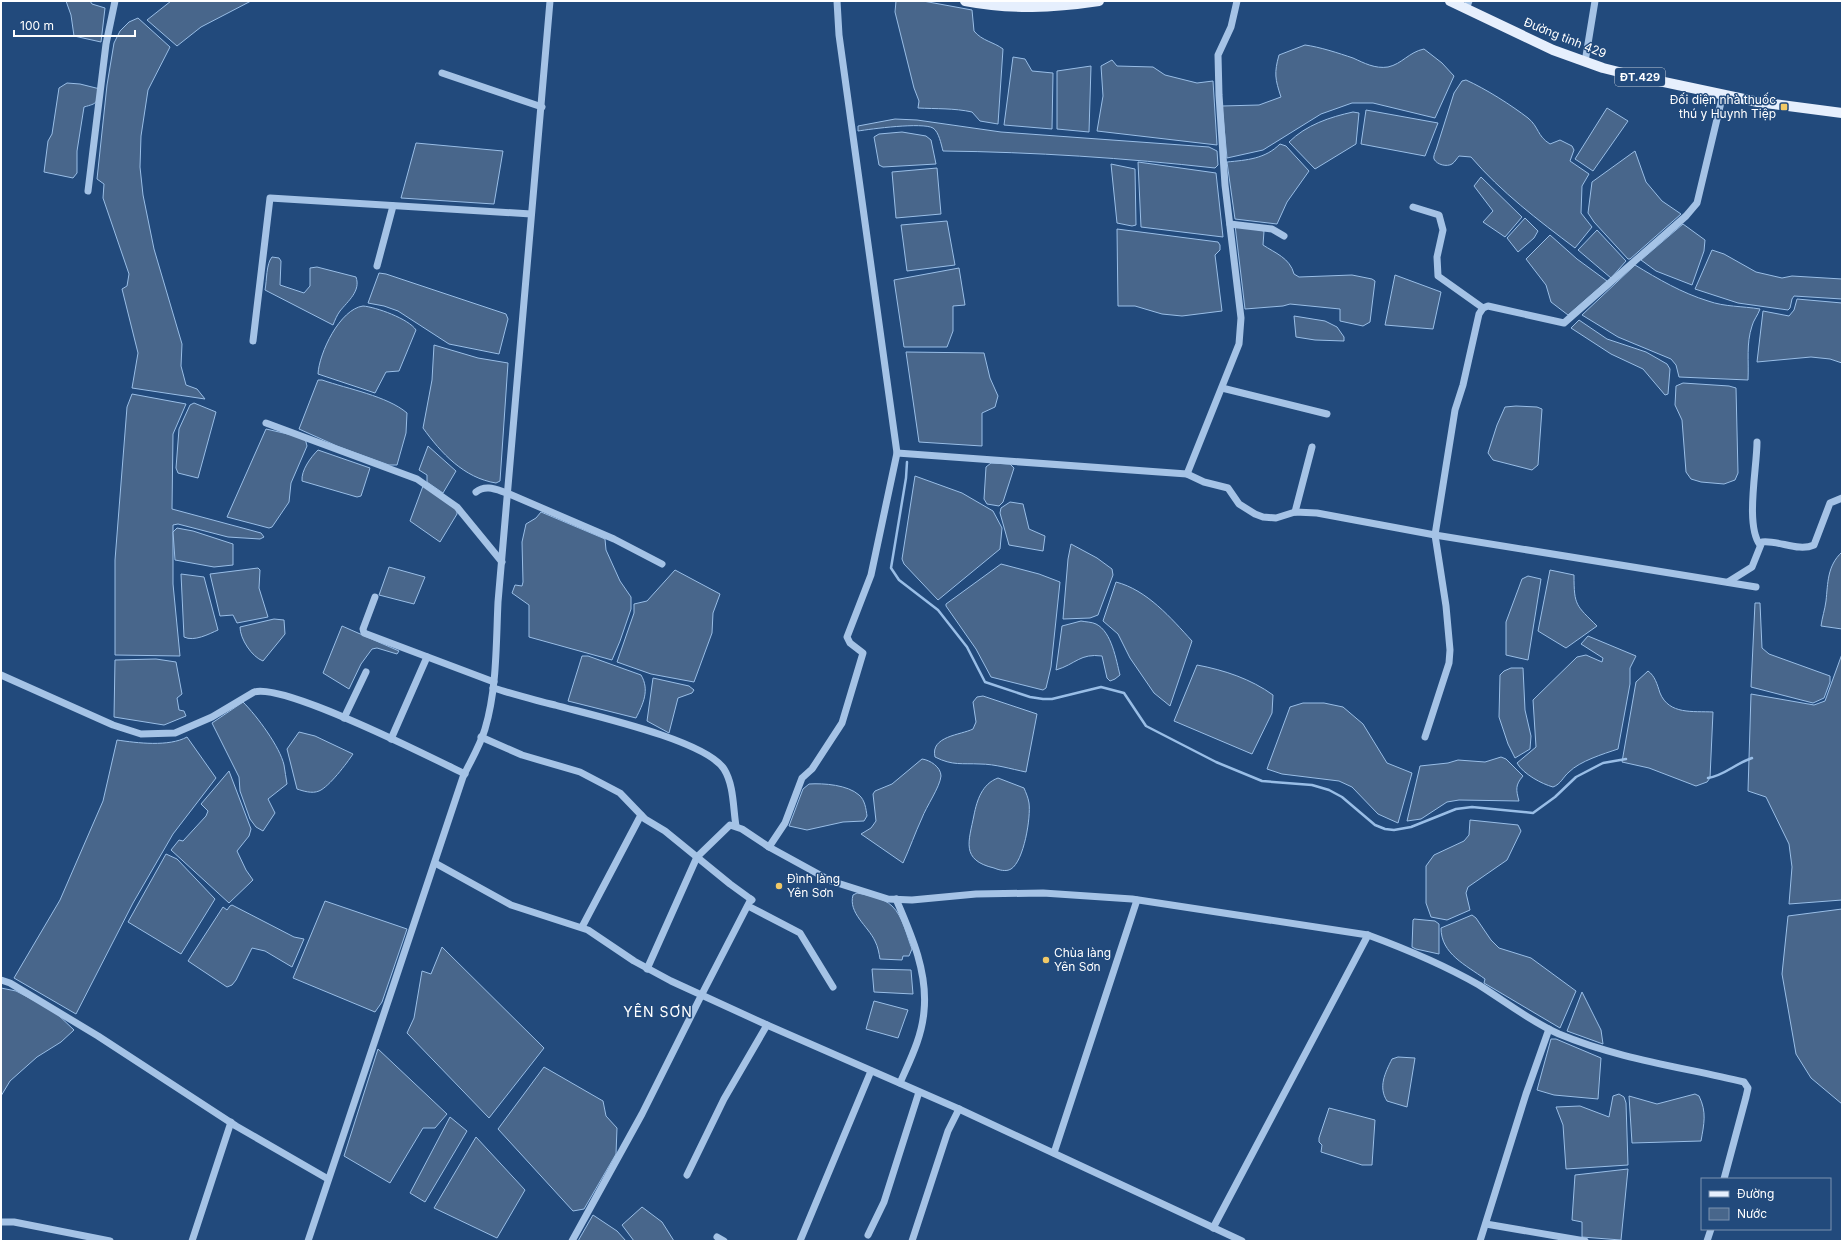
<svg xmlns="http://www.w3.org/2000/svg" width="1843" height="1242" font-family="Inter,sans-serif">
	<rect width="100%" height="100%" fill="#224a7c"/>
	<g fill="#48668b" stroke="#99bee7">
		<polygon points="66,1 90,1 92,4 105,8 101,42 74,36 71,15"/>
		<polygon points="171,1 251,1 201,27 177,46 147,20"/>
		<path d="M896,1h27l49,9 2,21c8,10 20,11 29,18l-5,75 -18,-3 -8,-9c-18,-4 -36,-3 -54,-4l1,-7 -5,-13 -19,-76z"/>
		<polygon points="138,18 170,47 148,90 141,136 140,167 143,195 154,249 182,344 181,366 186,385 197,389 205,399 132,388 138,353 122,289 127,286 129,274 103,198 104,184 97,179 107,85 114,43 120,31 129,22"/>
		<path d="M1305,45c15,2 33,8 48,13 11,5 22,11 35,9 14,-3 21,-15 36,-18l18,14 12,13 -19,42 -62,-15h-21l-31,11 -58,36 -36,8 -5,-52 37,-1 22,-8c-6,-18 -7,-24 -2,-42z"/>
		<polygon points="1013,57 1025,59 1032,71 1053,73 1052,129 1004,125"/>
		<polygon points="1112,60 1117,66 1153,67 1165,75 1197,83 1213,81 1217,145 1097,131 1103,96 1101,66"/>
		<polygon points="1091,66 1089,132 1057,129 1057,71"/>
		<path d="M1466,80c20,9 45,25 62,38 11,9 9,18 22,26l10,-4 12,6 2,4 -4,11 19,13 -7,12 -1,27 11,14 -17,21c-37,-28 -74,-56 -104,-91l-12,-1c-2,2 -4,6 -7,8 -5,3 -15,1 -18,-5 -1,-2 1,-7 2,-9l18,-57 8,-12z"/>
		<path d="M67,83l13,1 20,5c-4,15 -2,14 -16,18l-7,44v22l-4,5 -29,-6 4,-31 4,-7 7,-46z"/>
		<polygon points="1607,108 1628,121 1593,171 1575,159"/>
		<polygon points="1366,110 1438,123 1425,156 1361,144"/>
		<path d="M1353,112l6,1 -3,31 -41,25 -26,-27c17,-17 41,-25 64,-30z"/>
		<path d="M895,119l22,1 84,12 208,15 8,4 1,14 -3,3c-90,-10 -181,-16 -272,-17 -2,-7 -4,-19 -10,-23 -11,-6 -62,1 -75,3v-5z"/>
		<polygon points="902,132 926,136 931,140 936,164 883,167 879,165 874,137 879,134"/>
		<polygon points="416,143 503,151 494,204 401,198"/>
		<path d="M1280,144l6,2 23,25 -22,31 -10,22 -42,-5 -8,-57c20,-2 38,-3 53,-18z"/>
		<polygon points="1635,151 1646,182 1662,201 1681,214 1630,259 1628,259 1594,222 1588,213 1592,182"/>
		<polygon points="1138,162 1216,173 1223,237 1141,227"/>
		<polygon points="1111,164 1135,169 1136,225 1132,226 1117,223"/>
		<polygon points="937,168 941,214 896,218 892,172"/>
		<polygon points="1481,177 1522,217 1505,237 1483,222 1493,211 1474,186"/>
		<polygon points="1525,218 1538,231 1534,238 1518,252 1507,238"/>
		<polygon points="947,221 955,265 907,271 901,225"/>
		<polygon points="1683,224 1705,240 1704,251 1692,285 1656,271 1641,260"/>
		<path d="M1235,225l29,6 -1,14c12,8 27,13 31,29l5,3 53,-2 20,4 3,2 -5,41 -7,4 -23,-5v-12l-50,-5 -7,2 -38,3z"/>
		<polygon points="1117,229 1218,242 1220,245 1220,250 1215,255 1222,311 1182,316 1162,314 1135,306 1118,306"/>
		<polygon points="1597,230 1626,261 1611,278 1578,250"/>
		<polygon points="1550,235 1577,259 1607,281 1568,315 1551,302 1546,285 1526,259"/>
		<polygon points="1712,250 1724,254 1756,272 1782,278 1792,276 1842,279 1842,299 1794,296 1792,299 1790,308 1788,310 1738,303 1695,289"/>
		<path d="M272,257l7,1 2,3 -1,24 24,8 6,-7v-18l7,-1 39,10c5,14 -8,24 -16,34 -3,4 -5,9 -7,14l-68,-35c2,-10 1,-26 7,-33z"/>
		<path d="M1635,265c23,14 47,28 73,36 17,6 34,5 52,8 -2,6 -7,12 -8,17 -6,18 -3,35 -4,54l-69,-3 -3,-12 -5,-6 -53,-22 -36,-22z"/>
		<polygon points="959,268 965,305 953,306 953,331 947,347 904,347 894,280"/>
		<polygon points="379,273 386,274 506,314 508,319 499,354 449,344 398,311 384,306 368,303"/>
		<polygon points="1395,275 1441,292 1433,329 1385,325"/>
		<polygon points="1797,299 1842,303 1842,363 1830,359 1811,357 1757,362 1763,311 1789,316 1794,310"/>
		<path d="M363,306c13,1 46,13 53,24l-17,41 -13,1 -11,21 -57,-19c1,-21 22,-65 45,-68z"/>
		<polygon points="1294,316 1325,321 1337,327 1344,337 1344,341 1315,340 1296,337"/>
		<polygon points="1579,320 1607,339 1646,352 1667,364 1670,369 1668,394 1665,395 1643,369 1611,354 1571,328"/>
		<path d="M434,345l44,13 30,5 -8,118 -4,2c-32,-5 -55,-30 -73,-55l9,-48z"/>
		<polygon points="906,352 984,353 990,378 998,396 995,407 982,413 982,446 919,442"/>
		<path d="M318,380h4c26,9 65,16 85,33l-1,20 -9,32h-8l-52,-19 -38,-17z"/>
		<polygon points="1683,383 1729,386 1736,388 1738,473 1735,480 1724,484 1701,482 1691,479 1686,472 1682,420 1675,405 1676,386"/>
		<polygon points="132,394 186,404 173,434 172,509 261,533 264,537 260,539 228,537 178,524 173,525 173,584 180,656 115,655 115,560 127,407"/>
		<polygon points="194,403 216,412 198,478 178,473 176,468 179,429 190,405"/>
		<polygon points="1516,406 1537,407 1542,409 1538,465 1532,470 1493,460 1488,453 1497,425 1505,407"/>
		<polygon points="266,429 305,438 307,446 291,483 289,502 272,527 269,528 227,517"/>
		<polygon points="428,446 456,471 443,493 427,482 427,475 419,470"/>
		<path d="M318,450l52,18 -9,28 -4,1 -55,-16c-1,-11 9,-24 16,-31z"/>
		<polygon points="991,463 1010,464 1014,468 1003,502 999,506 987,504 984,499 986,467"/>
		<polygon points="915,476 962,493 993,511 1002,528 1000,549 938,600 904,564 902,559"/>
		<polygon points="423,486 457,510 457,514 440,542 410,521"/>
		<polygon points="1010,502 1023,504 1029,529 1045,536 1043,551 1009,545 1000,513 1001,508"/>
		<polygon points="541,512 605,539 606,550 620,581 631,597 631,609 620,641 612,660 529,637 529,605 512,593 515,585 522,586 523,582 522,542 526,524 536,518"/>
		<polygon points="177,528 193,531 233,544 233,565 214,567 175,560 173,532"/>
		<polygon points="1071,544 1097,558 1112,569 1113,575 1098,615 1090,618 1063,619 1068,559"/>
		<path d="M1842,552v77l-21,-3c1,-8 4,-17 5,-25 2,-18 1,-35 16,-49z"/>
		<polygon points="1001,564 1039,574 1060,582 1051,667 1046,688 1043,690 991,677 976,649 946,606 946,604"/>
		<polygon points="389,567 425,577 414,604 379,595"/>
		<polygon points="258,568 260,570 259,588 268,617 237,623 233,615 220,616 210,574"/>
		<polygon points="675,570 720,594 713,613 712,633 694,682 651,674 617,662 634,613 634,604 647,601"/>
		<path d="M1550,570l24,5c0,31 2,30 23,51l-31,22 -28,-17z"/>
		<path d="M181,574l23,3 14,53c-9,4 -24,12 -34,7z"/>
		<polygon points="1528,576 1541,579 1528,660 1506,655 1506,622 1522,579"/>
		<path d="M1116,582c31,8 55,36 76,59l-22,65 -16,-13 -24,-35 -12,-24 -15,-13z"/>
		<polygon points="1755,603 1760,603 1762,648 1769,654 1830,676 1830,682 1824,698 1813,703 1751,687"/>
		<path d="M274,619l10,1 1,14 -22,27c-11,-4 -23,-22 -23,-34z"/>
		<path d="M1081,621c5,1 11,1 15,3 16,8 20,36 24,51l-5,4 -5,2 -3,-3 -5,-22c-22,-3 -26,8 -46,14l6,-44z"/>
		<polygon points="342,626 399,651 397,654 377,648 372,649 361,664 349,689 323,673"/>
		<path d="M1588,636l48,20 -6,12v16l-12,65c-15,5 -38,12 -49,23 -6,5 -8,12 -16,15 -11,-3 -30,-13 -36,-24l19,-16 -3,-47 44,-43 9,-2 16,7 1,-4 -22,-14z"/>
		<polygon points="1842,654 1842,900 1789,904 1792,867 1789,844 1766,797 1748,791 1751,694 1814,705 1825,701"/>
		<path d="M582,656h6l53,19c9,15 2,29 -5,43l-68,-17z"/>
		<polygon points="156,659 176,662 182,694 177,698 179,710 184,711 186,716 164,725 114,717 115,660"/>
		<path d="M1197,665c27,5 54,14 76,30l-1,18 -20,41 -78,-33z"/>
		<polygon points="1511,668 1523,668 1525,710 1531,736 1530,749 1515,758 1508,744 1499,717 1500,675 1504,671"/>
		<path d="M1648,671c7,5 9,13 12,22 9,22 33,18 53,19l-3,66 -3,4 -11,4 -47,-18 -27,-6 14,-80z"/>
		<polygon points="653,678 689,686 694,690 692,693 678,698 669,733 647,721"/>
		<path d="M983,696l54,18 -11,58c-15,-3 -31,-8 -46,-8 -18,-1 -27,2 -45,-7 -5,-21 26,-22 38,-28l3,-7 -3,-20 4,-5z"/>
		<path d="M243,702c14,14 37,45 41,63 1,6 2,13 3,19l-19,15 7,14 -12,18 -7,-4 -6,-8 -10,-28 -1,-14 -27,-54z"/>
		<polygon points="1303,703 1324,703 1343,707 1363,724 1387,763 1412,773 1398,823 1378,814 1352,787 1339,781 1282,774 1267,769 1290,707"/>
		<path d="M299,732l16,4 38,18c-6,9 -24,33 -34,37 -7,3 -16,0 -22,-2l-10,-40z"/>
		<path d="M187,737l29,41 -43,56 -40,69 -57,111 -62,-36 46,-78 43,-99 14,-61c20,3 52,7 70,-3z"/>
		<path d="M1501,757l5,2 17,17c-8,9 -7,14 -4,25l-60,-1 -12,2 -26,17 -14,2 13,-55 28,-3 10,-3 27,2z"/>
		<path d="M922,759c8,1 19,8 19,17 -1,11 -15,31 -19,42 -7,15 -12,30 -19,45l-42,-29 10,-6 5,-7 -3,-27 2,-3 17,-7z"/>
		<polygon points="229,771 251,829 249,836 237,851 246,870 253,880 229,903 171,850 179,840 183,841 206,816 208,811 201,804"/>
		<path d="M998,778l26,10c2,5 4,9 5,15 2,14 -5,58 -18,66 -5,3 -12,1 -17,-1 -34,-8 -25,-27 -20,-53 3,-15 8,-31 24,-37z"/>
		<path d="M809,784c15,-1 39,1 50,11 6,5 7,14 8,21l-3,5 -21,1 -36,8 -18,-4 14,-37z"/>
		<polygon points="1470,820 1518,825 1521,831 1507,860 1468,887 1466,893 1470,910 1447,920 1431,917 1426,903 1426,866 1434,855 1464,841 1469,835"/>
		<polygon points="166,854 177,859 215,899 181,954 128,922"/>
		<path d="M857,893c10,2 27,5 35,13 11,10 15,31 20,43l-3,7h-6l-1,4 -22,-1c-1,-6 -2,-12 -5,-18 -7,-15 -27,-28 -22,-46z"/>
		<polygon points="325,901 407,929 382,1002 375,1012 293,978"/>
		<polygon points="232,905 294,937 304,939 292,967 265,951 252,948 236,980 232,985 227,987 188,961 223,907 227,910 230,906"/>
		<polygon points="1842,909 1842,1104 1811,1078 1796,1054 1782,974 1788,916"/>
		<path d="M1472,915l4,3 15,22 8,8 32,10 45,33 -16,37 -76,-45 1,-4c-19,-14 -44,-25 -44,-51z"/>
		<polygon points="1414,919 1435,921 1439,924 1439,954 1416,949 1412,947 1413,920"/>
		<polygon points="442,947 544,1048 489,1118 407,1033 414,1018 422,971 431,974"/>
		<polygon points="872,969 911,970 913,994 874,992"/>
		<polygon points="1,988 16,991 54,1011 74,1030 61,1042 37,1057 10,1081 1,1096"/>
		<polygon points="1582,992 1601,1030 1603,1044 1567,1031"/>
		<polygon points="874,1001 908,1010 898,1038 866,1029"/>
		<polygon points="1551,1039 1556,1039 1601,1058 1598,1099 1554,1095 1537,1090"/>
		<polygon points="378,1049 447,1114 435,1128 423,1128 390,1183 344,1156"/>
		<path d="M1398,1057l17,1 -8,49 -20,-6c-9,-14 -2,-28 5,-42z"/>
		<polygon points="544,1067 603,1101 606,1116 617,1128 616,1154 584,1209 573,1211 498,1129"/>
		<polygon points="1619,1094 1624,1097 1626,1103 1628,1165 1566,1169 1563,1125 1556,1107 1580,1106 1609,1117 1613,1096"/>
		<path d="M1695,1094l4,2c8,16 5,28 2,45l-69,2 -3,-47 28,8z"/>
		<polygon points="1329,1108 1375,1120 1372,1165 1362,1165 1321,1152 1322,1145 1319,1142 1319,1138"/>
		<polygon points="450,1117 467,1131 425,1202 410,1193"/>
		<polygon points="476,1137 525,1190 497,1238 434,1208"/>
		<polygon points="1628,1169 1621,1240 1582,1237 1582,1222 1572,1220 1575,1175"/>
		<polygon points="642,1207 662,1222 674,1241 634,1241 622,1225"/>
		<polygon points="593,1215 617,1231 626,1241 578,1241"/>
	</g>
	<g fill="none" stroke-linecap="round" stroke-linejoin="round">
		<g stroke="#99bee7" stroke-width="2.5">
			<polyline points="907,462 906,478 891,568 899,580 938,610 967,647 985,682 1030,697 1043,699 1052,699 1101,687 1124,693 1146,726 1216,762 1262,781 1312,785 1329,790 1342,797 1375,825 1385,829 1394,830 1411,827 1456,809 1472,807 1533,813 1555,797 1576,777 1603,763 1626,759"/>
			<path d="M1708,778c16,-2 28,-15 44,-20"/>
		</g>
		<g stroke="#a5c3e6" stroke-width="7">
			<polyline points="1466,9 1469,1"/>
			<polyline points="1585,62 1595,1"/>
			<polyline points="442,73 542,107"/>
			<polyline points="88,191 106,44 115,1"/>
			<polyline points="1413,207 1439,215 1443,230 1437,257 1438,276 1483,308"/>
			<polyline points="1230,224 1272,229 1284,236"/>
			<polyline points="377,266 393,206"/>
			<polyline points="253,341 270,198 531,214"/>
			<polyline points="1222,388 1327,414"/>
			<polyline points="266,423 417,479 457,507 502,562"/>
			<path d="M1757,442c0,26 -12,83 3,103"/>
			<polyline points="897,453 1187,474 1204,482 1228,488 1239,504 1255,514 1263,517 1276,518 1295,512 1317,513 1435,535 1756,587"/>
			<polyline points="1187,474 1239,344 1241,318 1225,185 1219,95 1218,55 1231,27 1237,1"/>
			<path d="M476,492c10,-8 21,-2 31,1l107,46 48,25"/>
			<polyline points="1295,512 1312,447"/>
			<path d="M1728,582l24,-15 10,-25c17,-2 36,10 52,3l16,-42 12,-5"/>
			<polyline points="375,597 363,629 364,633 494,682"/>
			<path d="M1,675l112,50 28,9 34,-1 37,-16 42,-25c31,-9 176,65 211,82"/>
			<path d="M493,688c21,6 41,12 62,17 36,10 150,35 169,64 10,16 9,39 12,57"/>
			<polyline points="344,718 366,672"/>
			<polyline points="481,737 522,755 580,772 620,793 645,819 665,831 730,884 752,900"/>
			<polyline points="1425,737 1449,663 1450,650 1446,606 1435,535 1455,410 1463,385 1479,314 1483,308 1488,306 1564,323 1686,216 1697,203 1723,94"/>
			<polyline points="391,739 427,657"/>
			<polyline points="769,847 785,823 802,778 812,769 842,723 863,653 850,643 847,637 871,575 897,453 839,35 837,1"/>
			<polyline points="435,863 511,905 588,930 634,961 671,981 767,1025 959,1109 1242,1241"/>
			<path d="M896,899c15,35 32,73 28,112 -2,26 -14,49 -24,72"/>
			<polyline points="748,906 800,933 833,987"/>
			<polyline points="582,927 641,815"/>
			<path d="M647,969l50,-112 33,-32 12,4 27,18 62,34 57,18 24,1 64,-6 67,-1 89,6 236,36c38,14 76,30 111,50 27,17 51,36 80,49 60,25 123,33 185,48l4,6 -2,9 -22,82"/>
			<polyline points="1,980 10,983 98,1036 236,1126 328,1179"/>
			<polyline points="1054,1153 1137,900"/>
			<polyline points="687,1175 724,1099 767,1025"/>
			<polyline points="1,1222 14,1222 110,1241"/>
			<polyline points="1486,1224 1585,1241"/>
			<polyline points="1213,1228 1368,935"/>
			<polyline points="868,1235 884,1202 919,1092"/>
			<polyline points="717,1237 724,1241"/>
			<polyline points="192,1241 231,1122"/>
			<path d="M308,1241l155,-464c7,-15 17,-31 22,-48 12,-40 11,-85 13,-127l52,-601"/>
			<polyline points="572,1241 642,1114 702,994 751,899"/>
			<polyline points="800,1241 871,1071"/>
			<polyline points="912,1241 948,1131 959,1109"/>
			<polyline points="1480,1241 1526,1094 1549,1029"/>
			<polyline points="1707,1241 1711,1229"/>
		</g>
		<g stroke="#e6effd" stroke-width="10">
			<path d="M965,1c48,9 87,7 134,0"/>
			<polyline points="1450,1 1553,50 1603,68 1631,75 1758,102 1842,113"/>
		</g>
	</g>
	<g fill="#f1c967" stroke="#224a7c" stroke-width="1.5">
		<rect x="1780" y="103" width="8" height="8" rx="2"/>
		<circle cx="779" cy="886" r="4"/>
		<circle cx="1046" cy="960" r="4"/>
	</g>
	<g text-anchor="middle" stroke-width="3" stroke-linejoin="round" paint-order="stroke">
		<rect fill="#224a7c" stroke="#bdc9d8" stroke-width="1" x="1615" y="68" width="50" height="18" rx="3"/>
		<g font-size="11" font-weight="bold" fill="#fff">
			<text x="1640" y="81">ĐT.429</text>
		</g>
		<g font-size="12" fill="#fff" stroke="#224a7c">
			<text transform="translate(1565 38) rotate(22)" y="4">Đường tỉnh 429</text>
		</g>
		<g font-size="12" fill="#fff" stroke="#224a7c" text-anchor="start">
			<text x="1776" y="104" text-anchor="end">Đối diện nhà thuốc<tspan x="1776" dy="14">thú y Huynh Tiệp</tspan></text>
			<text x="787" y="883">Đình làng<tspan x="787" dy="14">Yên Sơn</tspan></text>
			<text x="1054" y="957">Chùa làng<tspan x="1054" dy="14">Yên Sơn</tspan></text>
		</g>
		<g font-size="14" letter-spacing="1" fill="#fff" stroke="#224a7c">
			<text x="658" y="1017">YÊN SƠN</text>
		</g>
	</g>
	<rect width="1843" height="1242" fill="none" stroke="#ffffff" stroke-width="4"/>
	<rect x="1701" y="1178" width="130" height="52" fill="#224a7c" stroke="#7a92b0"/>
	<rect x="1709" y="1191" width="20" height="6" fill="#e6effd" stroke="#7a92b0"/>
	<text x="1737" y="1198" font-size="12" fill="#ffffff">Đường</text>
	<rect x="1709" y="1208" width="20" height="12" fill="#48668b" stroke="#7a92b0"/>
	<text x="1737" y="1218" font-size="12" fill="#ffffff">Nước</text>
	<path d="M14 30v6h121v-6" fill="none" stroke="#ffffff" stroke-width="2"/>
	<text x="20" y="30" font-size="12" fill="#ffffff" stroke="#224a7c" stroke-width="3" paint-order="stroke">100 m</text>
</svg>
